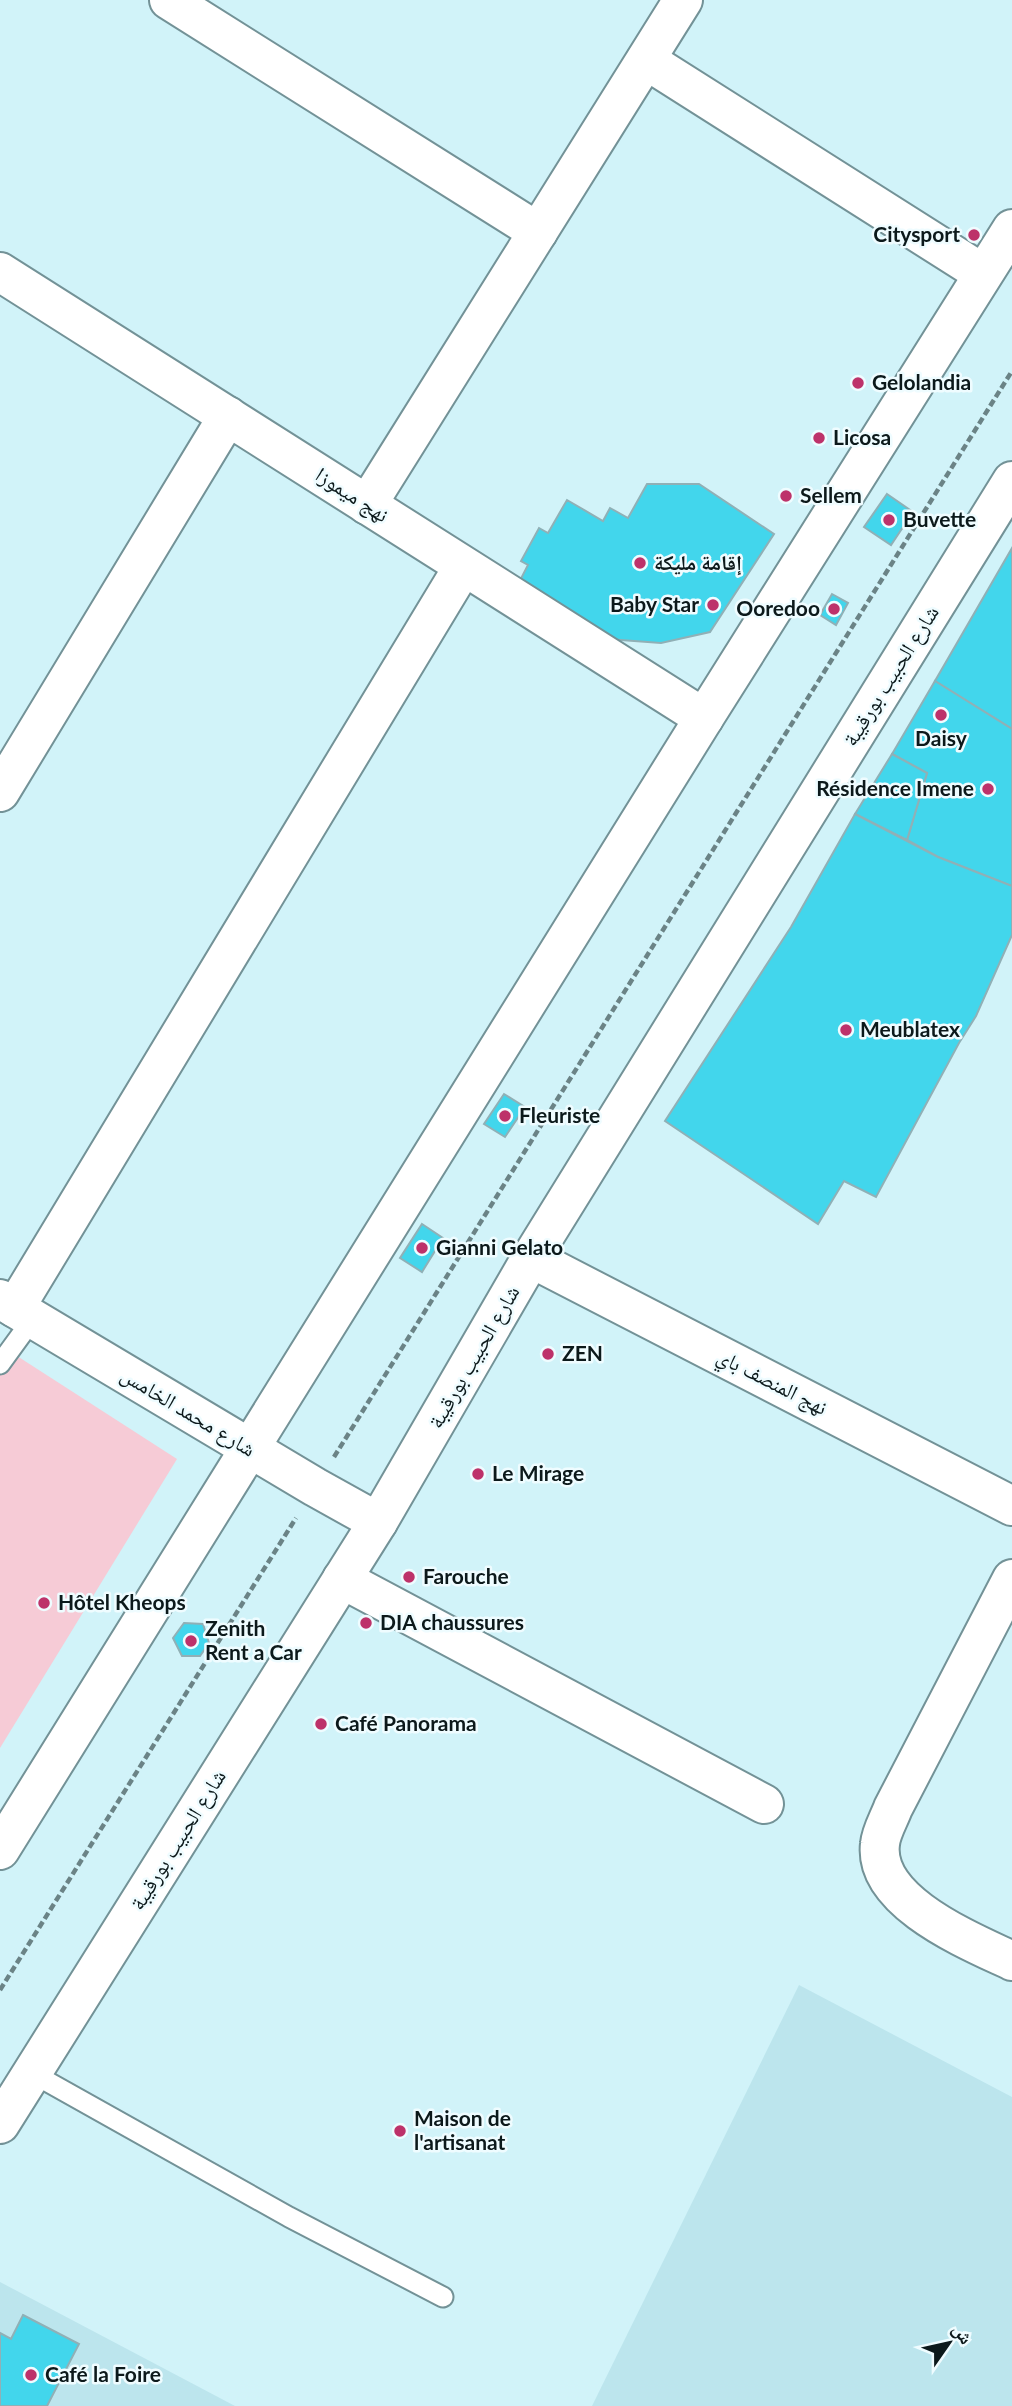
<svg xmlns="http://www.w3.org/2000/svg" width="1012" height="2406" font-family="Lato,'Noto Naskh Arabic',sans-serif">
	<rect width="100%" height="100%" fill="#d1f3f9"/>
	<g fill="#bce5ed">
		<polygon points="799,1985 1012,2097 1012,2406 592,2406"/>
		<polygon points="0,2282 235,2406 0,2406"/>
	</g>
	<polygon fill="#f6cbd6" points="0,1345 177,1459 0,1748"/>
	<g fill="#42d6ec" stroke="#90b0b6" stroke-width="2">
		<polygon points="647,484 699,484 774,534 710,632 661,643 594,638 514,592 528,565 521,561 539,528 548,533 567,500 603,521 610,508 628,518"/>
		<polygon points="887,494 913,512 891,545 864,527"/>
		<polygon points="1012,548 1012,729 935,681"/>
		<polygon points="832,594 848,603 836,625 820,615"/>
		<polygon points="935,681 1012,729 1012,886 938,857 907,840 927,773 892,754"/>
		<polygon points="892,754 927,773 907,840 855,814"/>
		<polygon points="855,814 938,857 1012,886 1012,935 976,1016 959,1043 876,1197 844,1181 818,1224 665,1121 791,927"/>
		<polygon points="504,1094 525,1107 505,1137 484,1124"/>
		<polygon points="422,1224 443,1238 422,1272 400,1258"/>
		<polygon points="184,1623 203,1624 209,1643 200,1656 182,1656 173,1638"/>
		<polygon points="23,2315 79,2344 47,2406 0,2406 0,2333 11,2339"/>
	</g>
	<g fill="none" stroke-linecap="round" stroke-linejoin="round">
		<defs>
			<g id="lane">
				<polyline points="0,1364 32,1320"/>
				<polyline points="32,2073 289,2217 443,2297"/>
			</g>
			<g id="street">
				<polyline points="169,0 538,232"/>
				<polyline points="646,60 982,273"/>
				<polyline points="0,272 704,718"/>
				<polyline points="367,505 683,0"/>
				<polyline points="0,792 228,416"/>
				<polyline points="0,1299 315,1487 378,1522"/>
				<polyline points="15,1308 463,567"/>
				<polyline points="342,1579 764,1804"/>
				<path d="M1012,1579l-119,229c-4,11 -12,24 -13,36 -7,58 90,97 132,117"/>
			</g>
			<g id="secondary">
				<polyline points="531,1258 1012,1506"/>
				<polyline points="0,1850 704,718 1012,229"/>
				<polyline points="0,2124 378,1522 531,1258 1012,481"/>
			</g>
		</defs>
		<use href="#lane" stroke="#739297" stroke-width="23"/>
		<use href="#street" stroke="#739297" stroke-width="42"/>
		<use href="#secondary" stroke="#739297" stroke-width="42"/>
		<g stroke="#6b8386" stroke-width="4.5" stroke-dasharray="7 3.5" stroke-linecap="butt">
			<polyline points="334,1457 1012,371"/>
			<polyline points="0,1990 296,1518"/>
		</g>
		<use href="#lane" stroke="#fff" stroke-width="19"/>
		<use href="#street" stroke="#fff" stroke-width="38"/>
		<use href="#secondary" stroke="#fff" stroke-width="38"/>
	</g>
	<g fill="#bd326a" stroke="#effcff" stroke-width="2.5">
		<circle cx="974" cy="235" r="7"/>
		<circle cx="858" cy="383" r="7"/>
		<circle cx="819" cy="438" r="7"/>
		<circle cx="786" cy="496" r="7"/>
		<circle cx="889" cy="520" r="7"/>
		<circle cx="640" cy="563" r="7"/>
		<circle cx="713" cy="605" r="7"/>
		<circle cx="834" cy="609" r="7"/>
		<circle cx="941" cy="715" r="7"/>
		<circle cx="988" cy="789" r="7"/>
		<circle cx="846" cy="1030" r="7"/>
		<circle cx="505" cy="1116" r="7"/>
		<circle cx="422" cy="1248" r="7"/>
		<circle cx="548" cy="1354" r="7"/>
		<circle cx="478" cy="1474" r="7"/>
		<circle cx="409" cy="1577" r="7"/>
		<circle cx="44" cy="1603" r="7"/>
		<circle cx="366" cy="1623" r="7"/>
		<circle cx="191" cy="1641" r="7"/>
		<circle cx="321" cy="1724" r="7"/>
		<circle cx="400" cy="2131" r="7"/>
		<circle cx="31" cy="2375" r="7"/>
	</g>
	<g text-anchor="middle" stroke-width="5" stroke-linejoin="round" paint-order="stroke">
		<g font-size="21" font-weight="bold" fill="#0c191b" stroke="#effcff" text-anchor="start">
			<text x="960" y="242" text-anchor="end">Citysport</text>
			<text x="872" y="390">Gelolandia</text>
			<text x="833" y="445">Licosa</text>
			<text x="800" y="503">Sellem</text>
			<text x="903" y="527">Buvette</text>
			<text x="654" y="570">إقامة مليكة</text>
			<text x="699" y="612" text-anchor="end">Baby Star</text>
			<text x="820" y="616" text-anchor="end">Ooredoo</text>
			<text x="941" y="746" text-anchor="middle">Daisy</text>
			<text x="974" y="796" text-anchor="end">Résidence Imene</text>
			<text x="860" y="1037">Meublatex</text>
			<text x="519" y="1123">Fleuriste</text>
			<text x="436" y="1255">Gianni Gelato</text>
			<text x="562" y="1361">ZEN</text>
			<text x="492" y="1481">Le Mirage</text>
			<text x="423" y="1584">Farouche</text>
			<text x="58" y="1610">Hôtel Kheops</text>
			<text x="380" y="1630">DIA chaussures</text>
			<text x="205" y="1636">Zenith<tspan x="205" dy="24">Rent a Car</tspan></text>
			<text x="335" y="1731">Café Panorama</text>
			<text x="414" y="2126">Maison de<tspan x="414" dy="24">l'artisanat</tspan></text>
			<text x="45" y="2382">Café la Foire</text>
		</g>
		<g font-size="21" fill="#0c191b" stroke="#effcff">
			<text transform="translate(352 495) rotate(33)" y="7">نهج ميموزا</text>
			<text transform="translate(891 676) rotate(-58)" y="7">شارع الحبيب بورقيبة</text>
			<text transform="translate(474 1357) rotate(-60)" y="7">شارع الحبيب بورقيبة</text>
			<text transform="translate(772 1382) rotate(27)" y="7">نهج المنصف باي</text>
			<text transform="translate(188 1412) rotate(31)" y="7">شارع محمد الخامس</text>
			<text transform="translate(178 1840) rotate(-58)" y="7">شارع الحبيب بورقيبة</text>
		</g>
	</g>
	<g transform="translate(949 2343) rotate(56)" stroke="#effcff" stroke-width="5" paint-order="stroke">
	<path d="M0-5L12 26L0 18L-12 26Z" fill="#0c191b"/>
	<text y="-10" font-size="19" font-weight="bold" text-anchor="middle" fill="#0c191b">ش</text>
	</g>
</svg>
